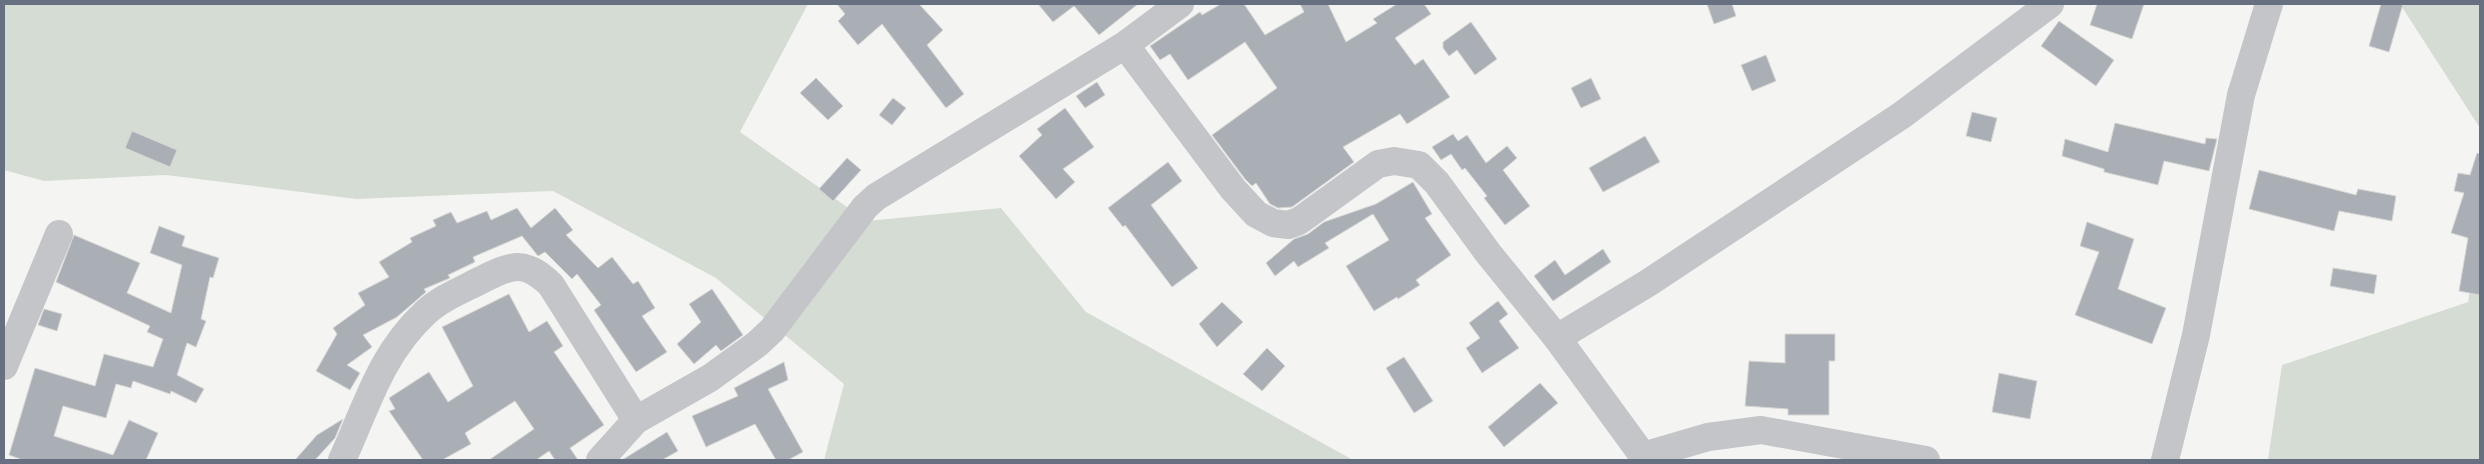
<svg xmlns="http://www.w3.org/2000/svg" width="2484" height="464" font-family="Jost,sans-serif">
	<rect width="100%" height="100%" fill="#f4f5f2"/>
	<g fill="#d5dcd3">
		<polygon points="4,4 808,4 740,132 867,221 1001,208 1086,312 1353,460 824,460 844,384 716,278 553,191 356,199 166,175 44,181 4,170"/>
		<polygon points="2400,4 2480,4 2480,128"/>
		<polygon points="2480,226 2480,460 2268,460 2282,365 2468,302"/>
	</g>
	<g fill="#aaaeb5" stroke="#d6d6d4">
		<polygon points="837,4 919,4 943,30 927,45 964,94 946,108 882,24 858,45 838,21 845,14"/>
		<polygon points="1038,4 1138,4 1099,35 1074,6 1053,22"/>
		<polygon points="1221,4 1244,4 1265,35 1304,12 1300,4 1328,4 1346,42 1377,23 1373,19 1397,4 1424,4 1431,14 1395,38 1415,65 1423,59 1450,97 1407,124 1400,114 1343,147 1354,162 1292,207 1278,208 1270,204 1256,183 1252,186 1245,179 1212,135 1277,88 1245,42 1188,80 1170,54 1160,60 1150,46 1200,12 1202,15"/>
		<polygon points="1707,4 1732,4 1736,16 1714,24"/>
		<polygon points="2097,4 2144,4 2132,39 2090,25"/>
		<polygon points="2381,4 2403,4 2389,52 2369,46"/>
		<polygon points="2059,21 2114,60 2096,86 2041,46"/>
		<polygon points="1471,22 1497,59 1475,75 1457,50 1449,56 1443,48 1443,42"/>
		<polygon points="1766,55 1776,81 1752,91 1741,65"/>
		<polygon points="816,78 843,106 828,120 800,93"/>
		<polygon points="1591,78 1601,99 1581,108 1571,88"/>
		<polygon points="1097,82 1105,95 1085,108 1076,96"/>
		<polygon points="893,98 906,108 892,125 879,115"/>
		<polygon points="1065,108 1094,147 1063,169 1075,182 1056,199 1019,156 1042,135 1037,129"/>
		<polygon points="1972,112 1997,118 1991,142 1966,136"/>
		<polygon points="2115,123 2205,144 2206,138 2217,139 2209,171 2164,161 2158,185 2104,172 2104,169 2062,156 2065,139 2108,152"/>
		<polygon points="132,131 177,150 170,167 125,148"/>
		<polygon points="1453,134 1458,141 1467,135 1486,163 1507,146 1517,158 1503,170 1530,206 1505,225 1484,198 1487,196 1465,168 1462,170 1451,154 1441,160 1432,147"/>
		<polygon points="1645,136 1660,162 1603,192 1589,168"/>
		<polygon points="2477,153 2480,154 2480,295 2459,291 2468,238 2451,233 2464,193 2454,191 2458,173 2470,175"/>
		<polygon points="847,158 861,170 833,201 819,189"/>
		<polygon points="1168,162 1182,181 1151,205 1198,268 1172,287 1125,225 1123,227 1108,208"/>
		<polygon points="2259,170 2356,195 2358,189 2396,196 2392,221 2339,211 2334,231 2249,209"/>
		<polygon points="1413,182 1432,214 1425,218 1451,255 1416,280 1420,285 1398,299 1397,297 1374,311 1346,266 1389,240 1373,214 1325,243 1329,248 1298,267 1294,261 1275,276 1266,263 1294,239 1308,234 1324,222 1376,204"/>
		<polygon points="517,208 531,228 555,208 573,230 566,235 598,268 612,257 633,284 638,281 655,308 642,316 667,352 636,372 594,310 601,305 577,274 572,279 545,252 538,256 522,236 473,257 475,262 448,275 450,278 424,289 426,292 397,317 363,335 372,347 347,365 360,373 350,390 316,371 337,334 333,328 365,305 358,293 389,277 379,262 412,242 410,238 436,226 433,220 451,212 457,223 487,211 491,220"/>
		<polygon points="2087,222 2134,239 2118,289 2166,308 2152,344 2075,315 2099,252 2080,246"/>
		<polygon points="159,226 185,236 182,246 219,258 213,278 210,277 201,319 206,321 196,347 187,343 177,375 204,389 196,403 171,391 170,394 133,381 131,388 116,384 106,418 63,406 54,436 113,455 129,420 158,433 146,460 23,460 9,455 35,368 95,386 104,354 153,367 163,339 147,332 150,326 56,282 74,235 140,263 127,293 171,313 182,265 150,253"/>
		<polygon points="1603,249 1611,262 1553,301 1534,276 1555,260 1565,275"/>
		<polygon points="2333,268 2377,275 2374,294 2330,286"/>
		<polygon points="712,289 743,335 721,351 716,345 694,364 677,344 701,322 689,304"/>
		<polygon points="509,294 529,332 547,321 563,346 554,352 604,425 570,448 578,460 555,460 549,451 536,460 489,460 534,429 515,401 465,433 471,444 442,460 423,460 389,411 395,409 389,398 429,372 448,402 473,386 442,327"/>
		<polygon points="1498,301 1508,314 1499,321 1519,348 1482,373 1466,348 1480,338 1469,323"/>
		<polygon points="1222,302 1243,322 1217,347 1199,324"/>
		<polygon points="44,309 62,314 57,331 38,325"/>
		<polygon points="1785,334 1835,334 1835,361 1829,361 1829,415 1788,415 1788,409 1745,406 1749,361 1785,363"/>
		<polygon points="1267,348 1285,366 1262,391 1243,374"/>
		<polygon points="1404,357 1433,401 1414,413 1386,368"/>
		<polygon points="784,362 788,380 768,389 803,452 788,460 776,460 755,424 706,447 692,416 738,396 734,388"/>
		<polygon points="1999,373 2037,381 2030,419 1992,412"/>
		<polygon points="1540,383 1558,403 1504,447 1488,427"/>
		<polygon points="343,419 335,438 315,460 295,460 317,435"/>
		<polygon points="667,432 678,451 662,460 622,460"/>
	</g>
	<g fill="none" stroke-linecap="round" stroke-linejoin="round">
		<g stroke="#c3c5c9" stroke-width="28">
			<polyline points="1125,45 1233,189 1256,214 1273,223 1288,225 1299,221 1378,164 1394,161 1419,165 1437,183 1488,253 1557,338 1646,460"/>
			<polyline points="1557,338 1648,283 1902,115 2050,4"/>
			<polyline points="4,366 59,234"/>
			<polyline points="1643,456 1708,437 1761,430 1926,460"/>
			<path d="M342,460c25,-54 38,-105 83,-147 16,-15 37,-23 56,-33 31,-15 43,-21 70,5l85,135"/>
			<polyline points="600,460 636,420 710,378 757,344 772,330 865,207 876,197 1125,45 1180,4"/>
			<polyline points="2165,460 2196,335 2241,95 2269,4"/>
		</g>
	</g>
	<rect width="2484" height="464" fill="none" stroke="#677080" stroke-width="10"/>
</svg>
